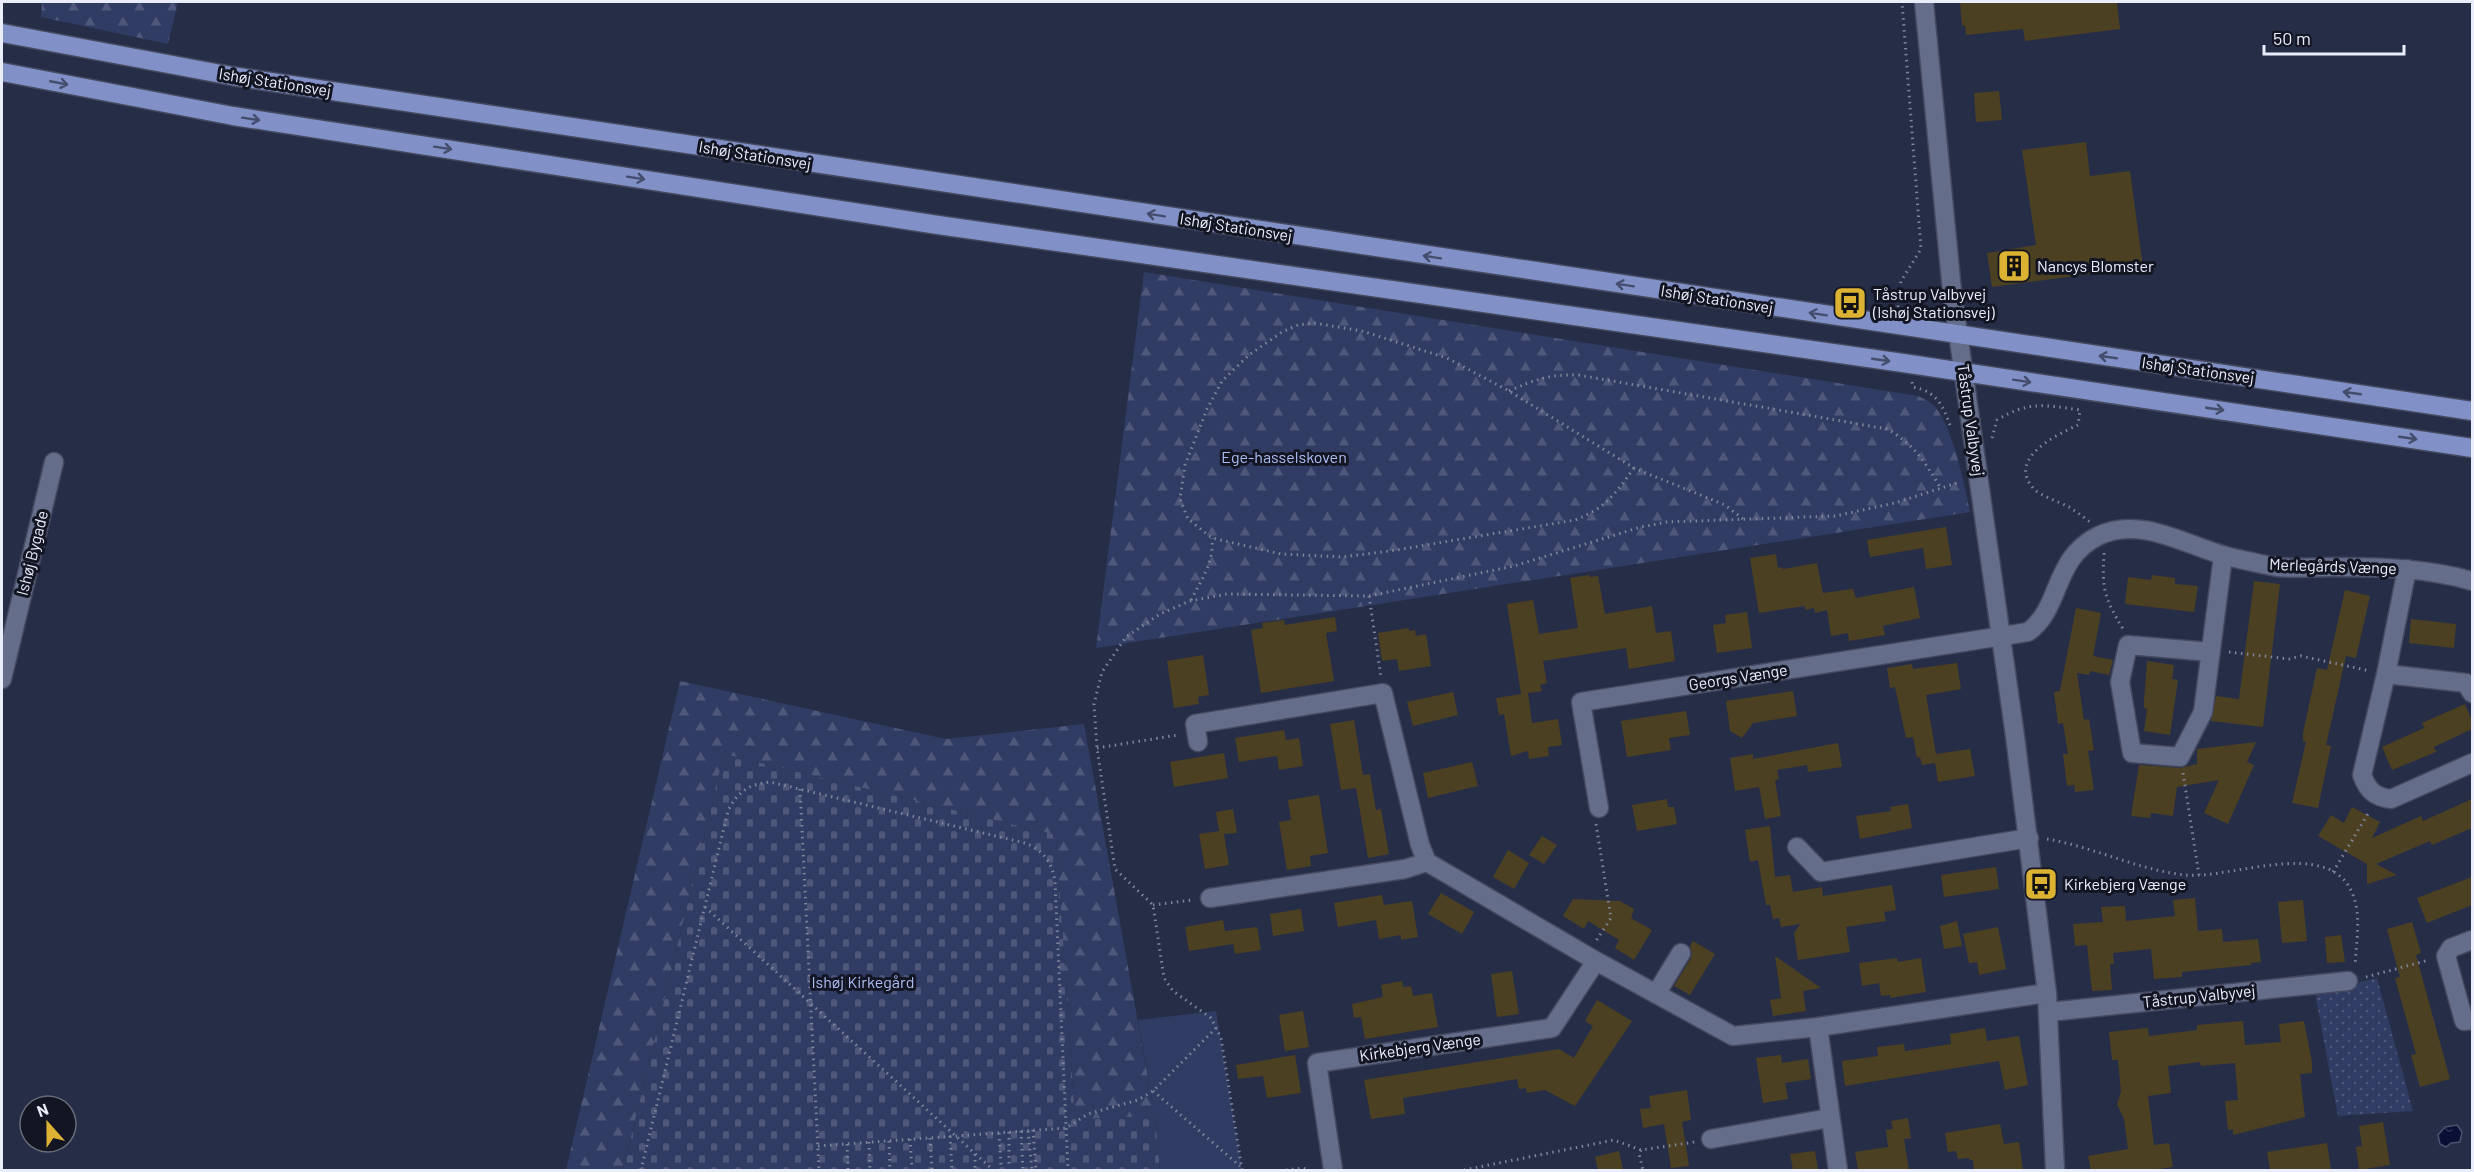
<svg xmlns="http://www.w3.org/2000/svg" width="2474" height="1172" font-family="Barlow,sans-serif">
	<defs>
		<pattern id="grass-dots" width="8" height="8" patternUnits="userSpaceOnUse" patternTransform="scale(1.5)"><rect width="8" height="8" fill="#313c64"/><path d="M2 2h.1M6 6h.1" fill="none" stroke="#4f587b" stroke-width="1.8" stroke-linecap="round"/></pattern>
		<pattern id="forest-firs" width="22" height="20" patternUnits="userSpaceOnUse" patternTransform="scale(1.5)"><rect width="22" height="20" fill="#313c64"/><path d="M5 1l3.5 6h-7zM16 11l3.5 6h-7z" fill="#4f587b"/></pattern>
		<pattern id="cemetery-stones" width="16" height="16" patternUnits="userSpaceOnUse" patternTransform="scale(1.5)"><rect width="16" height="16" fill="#313c64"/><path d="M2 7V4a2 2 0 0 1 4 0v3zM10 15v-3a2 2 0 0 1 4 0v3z" fill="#4f587b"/></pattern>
		<pattern id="water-ripples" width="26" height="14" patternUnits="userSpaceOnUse" patternTransform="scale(1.5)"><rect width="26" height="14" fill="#0a0f35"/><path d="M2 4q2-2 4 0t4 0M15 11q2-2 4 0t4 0" fill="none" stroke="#2e3253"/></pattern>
	</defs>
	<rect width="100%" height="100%" fill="#262d47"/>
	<polygon fill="url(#grass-dots)" points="2377,978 2413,1111 2338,1116 2315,993"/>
	<g fill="url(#forest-firs)">
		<polygon points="42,2 178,2 168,44 41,17"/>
		<path d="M1144,272l774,124c4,2 9,4 13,7 20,15 34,83 39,109l-874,136z"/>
		<polygon points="680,681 946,739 1084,724 1155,1116 1075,1120 1056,835 724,754 623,1170 566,1170"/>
	</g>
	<polygon fill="url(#cemetery-stones)" points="724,754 1056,835 1075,1119 1155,1116 1160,1170 623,1170"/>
	<polygon fill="#313c64" points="1216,1011 1242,1170 1160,1170 1155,1116 1138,1020"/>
	<polygon fill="url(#water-ripples)" stroke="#4d5271" stroke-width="1.5" points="2457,1125 2462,1132 2460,1142 2451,1143 2446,1147 2440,1144 2438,1135 2445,1127"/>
	<g fill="#4c4023">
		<polygon points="1960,2 2117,2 2120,29 2025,41 2023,29 1966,35 1965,25 1962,26"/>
		<polygon points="1999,91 2002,120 1976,122 1974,93"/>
		<polygon points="2086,142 2090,176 2130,171 2143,267 1992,287 1987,253 2036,245 2022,150"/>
		<polygon points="1946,527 1952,565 1926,569 1923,548 1870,557 1867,540"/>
		<polygon points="1776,554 1778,568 1782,567 1783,569 1817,563 1823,593 1853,589 1856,598 1914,587 1920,618 1883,626 1885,635 1849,641 1848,633 1831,636 1827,610 1815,613 1814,608 1805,610 1805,606 1759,613 1750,558"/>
		<polygon points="1589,575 1590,577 1598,576 1605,614 1652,606 1656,633 1671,631 1675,661 1629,669 1626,648 1543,661 1547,683 1540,685 1542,691 1528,693 1532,723 1558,719 1562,745 1548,747 1549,756 1529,759 1528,751 1511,756 1504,714 1499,715 1496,698 1521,694 1507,604 1533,600 1539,634 1578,628 1570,578"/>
		<polygon points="2152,575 2175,578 2175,584 2198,586 2194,612 2125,604 2128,577 2151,580"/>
		<polygon points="2254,581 2280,584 2263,727 2211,721 2216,696 2239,699"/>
		<polygon points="2345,590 2370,596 2356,658 2346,656 2326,745 2331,746 2318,808 2292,803 2306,742 2303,741 2303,733 2317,668 2327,670"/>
		<polygon points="2076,608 2101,613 2093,656 2113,660 2109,675 2090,671 2089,675 2077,673 2084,720 2089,719 2094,750 2088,751 2094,790 2075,792 2074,785 2067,786 2063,754 2068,754 2063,723 2058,724 2054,692 2060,691"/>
		<polygon points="1747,612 1752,648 1717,653 1713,625 1726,623 1725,615"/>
		<polygon points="1335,617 1337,631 1326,633 1334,681 1261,693 1251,630 1263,628 1262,623 1284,620 1285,625"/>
		<polygon points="2411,619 2456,624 2454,648 2409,643"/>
		<polygon points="1409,628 1409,631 1415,630 1416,636 1426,634 1431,666 1399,671 1397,659 1382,661 1378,633"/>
		<polygon points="1203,655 1209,695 1198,697 1199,704 1174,708 1167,661"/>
		<polygon points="2147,661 2174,665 2172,679 2178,680 2170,735 2144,731 2147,709 2144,708 2144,701"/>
		<polygon points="1957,663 1961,689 1926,695 1936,754 1970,749 1975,776 1938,782 1935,763 1922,765 1920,757 1917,758 1913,737 1906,738 1895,687 1890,688 1887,668 1912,664 1913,669"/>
		<polygon points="1793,691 1797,716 1753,723 1742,738 1730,731 1726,701"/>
		<polygon points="1453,692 1458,715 1413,726 1407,702"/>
		<polygon points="2465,704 2472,721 2472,729 2434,747 2436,752 2392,770 2382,747 2424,728 2422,723"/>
		<polygon points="1686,711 1690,735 1669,738 1671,750 1627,757 1621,721"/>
		<polygon points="1354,720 1363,775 1370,774 1376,810 1381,809 1389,854 1368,858 1356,788 1341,790 1330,724"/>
		<polygon points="1284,730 1286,740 1299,738 1303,766 1279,770 1277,756 1239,762 1235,738"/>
		<polygon points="2256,742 2247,762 2254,765 2228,824 2204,813 2219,780 2177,787 2173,816 2151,813 2150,818 2131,816 2139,765 2180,768 2197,764 2197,749"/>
		<polygon points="1838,743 1842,767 1808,772 1807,765 1777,770 1779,779 1775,780 1781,816 1765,819 1759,787 1735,791 1730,758 1753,754 1753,759"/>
		<polygon points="1224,753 1228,778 1174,787 1170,762"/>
		<polygon points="1472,762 1478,786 1428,798 1423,773"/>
		<polygon points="1319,795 1328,853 1310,856 1311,866 1287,870 1279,822 1291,820 1288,800"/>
		<polygon points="1667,799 1668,807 1674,807 1677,824 1637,831 1632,805"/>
		<polygon points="2472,799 2472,828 2432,845 2430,841 2376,864 2397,875 2367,884 2367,864 2318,836 2331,815 2344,823 2352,807 2380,822 2372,838 2421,816 2423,821"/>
		<polygon points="1908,804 1912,828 1860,839 1856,816 1891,811 1890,807"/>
		<polygon points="1233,809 1237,833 1224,834 1229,865 1205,869 1199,834 1219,831 1216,812"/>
		<polygon points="1770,826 1775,877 1790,875 1793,892 1822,887 1823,896 1892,885 1896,910 1884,912 1886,921 1846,927 1850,952 1798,960 1794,933 1800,924 1781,927 1779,918 1773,919 1770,905 1766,905 1758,860 1750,862 1745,830"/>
		<polygon points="1542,836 1557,845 1544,864 1529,855"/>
		<polygon points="1508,850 1529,863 1514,889 1493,877"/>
		<polygon points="1996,867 1999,889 1944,897 1941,875"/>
		<polygon points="2472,877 2472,905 2427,923 2417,898"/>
		<polygon points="1441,893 1474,912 1462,934 1428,914"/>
		<polygon points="1382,895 1384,905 1412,901 1418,937 1401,940 1401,935 1379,939 1376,920 1338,927 1334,903"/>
		<polygon points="2195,898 2198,931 2222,929 2223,942 2258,939 2261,962 2251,963 2251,965 2182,972 2182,977 2154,979 2151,949 2113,953 2114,964 2110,964 2112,990 2092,991 2087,945 2075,946 2073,924 2103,922 2101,907 2125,906 2126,921 2175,916 2173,900"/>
		<polygon points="1573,899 1620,901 1634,909 1631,918 1652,930 1634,960 1615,948 1619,940 1588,921 1584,929 1563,916"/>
		<polygon points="2303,900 2307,941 2282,943 2278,902"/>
		<polygon points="1301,909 1304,931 1273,936 1270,914"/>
		<polygon points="1223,920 1225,931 1257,927 1261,950 1235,954 1233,944 1189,951 1185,927"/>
		<polygon points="1957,921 1962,946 1944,949 1940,926"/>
		<polygon points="2412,922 2421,953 2416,955 2450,1079 2420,1087 2411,1055 2416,1054 2395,978 2400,977 2387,929"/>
		<polygon points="1998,927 2006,969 1979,975 1977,962 1969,963 1963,934"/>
		<polygon points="2341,935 2345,962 2327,963 2325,937"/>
		<polygon points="1693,941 1715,954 1690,995 1674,986 1691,958 1692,953 1690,946"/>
		<polygon points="1775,956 1821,988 1803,991 1806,1011 1773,1016 1770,1000 1781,998"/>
		<polygon points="1897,958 1898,962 1921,958 1926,992 1890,998 1890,995 1881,996 1879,983 1862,986 1859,963"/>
		<polygon points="1512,971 1519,1014 1497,1017 1491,974"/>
		<polygon points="1402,981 1403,987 1411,986 1413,996 1432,993 1438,1027 1365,1039 1361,1017 1354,1018 1352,1004 1383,997 1381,985"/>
		<polygon points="1597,1000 1632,1021 1575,1106 1545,1090 1527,1093 1526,1088 1519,1089 1517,1079 1403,1098 1405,1114 1371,1119 1364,1080 1559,1049 1574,1058 1593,1026 1585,1021"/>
		<polygon points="1303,1011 1309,1047 1285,1051 1279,1015"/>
		<polygon points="2243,1021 2245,1045 2281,1042 2279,1024 2304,1021 2312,1062 2312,1073 2300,1074 2305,1117 2233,1135 2233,1129 2228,1130 2225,1101 2238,1100 2235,1063 2201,1066 2200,1062 2168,1066 2171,1093 2148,1096 2154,1145 2169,1143 2173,1167 2151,1170 2091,1170 2088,1156 2128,1149 2124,1119 2117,1104 2121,1092 2118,1060 2112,1060 2109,1032 2148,1028 2149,1036 2197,1030 2197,1025"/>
		<polygon points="1985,1028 1987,1041 2019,1036 2028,1085 2005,1090 1999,1061 1845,1086 1842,1061 1878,1056 1877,1047 1904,1044 1905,1051 1951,1044 1950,1034"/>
		<polygon points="1295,1055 1301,1093 1267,1098 1263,1076 1238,1079 1236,1065"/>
		<polygon points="1781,1055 1782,1063 1808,1059 1811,1079 1785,1083 1788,1099 1763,1103 1756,1058"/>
		<polygon points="1687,1090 1691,1120 1682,1122 1689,1166 1671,1168 1664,1124 1643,1128 1640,1109 1651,1108 1649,1096"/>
		<polygon points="1908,1118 1911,1138 1904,1139 1909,1170 1858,1170 1855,1152 1888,1147 1886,1130 1893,1129 1891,1121"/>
		<polygon points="2383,1122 2390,1165 2359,1170 2356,1147 2362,1146 2359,1126"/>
		<polygon points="2000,1124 2004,1144 2019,1142 2023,1170 1974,1170 1973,1160 1970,1160 1969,1158 1958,1159 1956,1151 1948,1152 1945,1133"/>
		<polygon points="2327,1143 2331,1170 2270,1170 2267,1152"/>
		<polygon points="1619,1151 1623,1170 1598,1170 1595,1157"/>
		<polygon points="1815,1151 1818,1170 1793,1170 1790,1154"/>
	</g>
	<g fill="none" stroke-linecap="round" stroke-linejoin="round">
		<defs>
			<g id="minor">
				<polyline points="1924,2 1952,291 2015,736 2047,993 2055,1170"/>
				<path d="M2407,569l-21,105 -24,101c6,16 13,22 29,24l81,-36"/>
				<polyline points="2210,652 2128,645 2120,682 2132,753 2180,757 2203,712 2223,556"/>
				<polyline points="2386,674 2466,683 2472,693"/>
				<polyline points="2,679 54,462"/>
				<polyline points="1198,742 1195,724 1383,693 1420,845 1427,862 1596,961 1733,1036 1818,1027 2047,993"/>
				<path d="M1599,808l-18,-106 447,-70c34,-24 24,-73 70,-96 45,-22 93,13 136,22 15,3 30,7 44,9 18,2 37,0 55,0 47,0 94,1 139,14"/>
				<polyline points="1797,847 1821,872 2029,838"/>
				<polyline points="1210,898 1405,869 1427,862"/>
				<polyline points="2472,940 2451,948 2446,956 2464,1021 2472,1020"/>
				<polyline points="1656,994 1681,953"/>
				<polyline points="2049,1012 2348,981"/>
				<polyline points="1818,1027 1838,1170"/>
				<polyline points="1711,1139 1830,1118"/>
				<polyline points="1333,1170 1317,1063 1552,1028 1596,961"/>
			</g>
			<g id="major">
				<polyline points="2,33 232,76 2472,411"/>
				<polyline points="2,72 233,116 938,225 1903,363 2472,448"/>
			</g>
		</defs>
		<use href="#minor" stroke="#44495f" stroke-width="21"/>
		<use href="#major" stroke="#44495f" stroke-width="21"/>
		<g stroke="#7f859a" stroke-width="3" stroke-dasharray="1.5 4.5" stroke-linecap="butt">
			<polyline points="1898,307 1901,281 1921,249 1902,2"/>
			<path d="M1912,382l1,5c25,5 30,19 38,41"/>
			<path d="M1509,391c25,-11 41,-17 69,-16l309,54c26,14 38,33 53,58"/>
			<path d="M1992,438l5,-18c31,-19 48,-15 83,-10l-2,15c-22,10 -72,34 -44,64 7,7 23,12 33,17 8,4 15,10 23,16"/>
			<path d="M1634,468c-19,26 -28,40 -59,52l-178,30 -55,7 -61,-3 -69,-16 -24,-19 -8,-20 5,-34 22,-56 15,-28 27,-26 33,-23 16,-7 16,-2 48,8 85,27 62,33 125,77 91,37 18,14"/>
			<path d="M2104,553c-2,37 0,44 19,76"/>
			<polyline points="1369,596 1381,677"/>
			<path d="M1191,600c11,-21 23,-38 21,-62"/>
			<polyline points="2229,652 2289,659 2301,656 2370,671"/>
			<polyline points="1097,748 1178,735"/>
			<polyline points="2183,773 2199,875"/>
			<polyline points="800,789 819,1170"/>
			<polyline points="1596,824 1611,918 1596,941"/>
			<path d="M2047,839c47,8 91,31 138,36 50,5 161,-47 172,36 2,17 -1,37 -2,55"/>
			<polyline points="2333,872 2369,812"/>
			<polyline points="1153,905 1193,900"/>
			<polyline points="705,907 993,1170"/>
			<polyline points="2366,977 2429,960"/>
			<polyline points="1153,1091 1240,1166"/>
			<polyline points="1033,1130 1036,1170"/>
			<polyline points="1021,1131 1023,1170"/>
			<polyline points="1028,1131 1032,1170"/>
			<polyline points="1009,1132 1009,1166"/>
			<polyline points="999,1133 1001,1165"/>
			<polyline points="950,1136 952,1170"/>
			<polyline points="930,1138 932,1170"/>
			<polyline points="910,1139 912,1170"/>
			<polyline points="889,1141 890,1170"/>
			<polyline points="869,1142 870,1170"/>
			<polyline points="847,1144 848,1170"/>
			<polyline points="818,1146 1066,1128 1088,1114 1138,1100 1153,1091 1216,1028"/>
			<polyline points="1641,1150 1639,1154 1643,1170"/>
			<polyline points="975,1154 975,1170"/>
			<path d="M641,1170l87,-359c9,-19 21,-27 42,-29l255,61c19,8 27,19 30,39l13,288"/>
			<polyline points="1242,1170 1221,1038 1211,1018 1173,991 1164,978 1153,905 1115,869 1097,748 1094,704 1102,672 1126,637 1160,614 1190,601 1227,594 1369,596 1514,566 1641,527 1667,522 1835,516 1895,503 1960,482"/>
			<polyline points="1286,1170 1303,1168 1308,1170"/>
			<polyline points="1464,1170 1614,1140 1641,1150 1695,1142"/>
		</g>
		<use href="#minor" stroke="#646e8b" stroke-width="18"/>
		<use href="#major" stroke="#8191c7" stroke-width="18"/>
	</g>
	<defs><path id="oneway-shaft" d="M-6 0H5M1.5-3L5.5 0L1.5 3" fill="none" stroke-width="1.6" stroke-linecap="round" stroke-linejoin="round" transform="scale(1.5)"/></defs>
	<g stroke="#444d6c">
		<use href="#oneway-shaft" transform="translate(59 83) rotate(11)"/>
		<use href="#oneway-shaft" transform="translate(251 119) rotate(9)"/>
		<use href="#oneway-shaft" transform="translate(443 148) rotate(9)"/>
		<use href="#oneway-shaft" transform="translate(636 178) rotate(9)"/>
		<use href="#oneway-shaft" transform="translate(1156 215) rotate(-171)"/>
		<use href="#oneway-shaft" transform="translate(1432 257) rotate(-171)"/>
		<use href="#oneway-shaft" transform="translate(1625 285) rotate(-171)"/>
		<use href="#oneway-shaft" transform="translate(1818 314) rotate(-171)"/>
		<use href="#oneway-shaft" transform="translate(2108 357) rotate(-172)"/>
		<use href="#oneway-shaft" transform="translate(1881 360) rotate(8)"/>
		<use href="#oneway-shaft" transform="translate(2022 381) rotate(9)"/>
		<use href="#oneway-shaft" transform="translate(2352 393) rotate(-172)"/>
		<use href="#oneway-shaft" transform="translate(2215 409) rotate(8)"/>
		<use href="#oneway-shaft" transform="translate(2408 438) rotate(8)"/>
	</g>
	<defs>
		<symbol id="building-square" viewBox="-11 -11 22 22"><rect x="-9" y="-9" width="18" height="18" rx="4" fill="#dcb233" stroke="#131622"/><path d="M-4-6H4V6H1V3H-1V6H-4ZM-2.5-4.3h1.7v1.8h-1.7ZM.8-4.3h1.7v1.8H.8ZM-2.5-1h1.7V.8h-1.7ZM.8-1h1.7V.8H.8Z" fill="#111"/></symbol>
		<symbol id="bus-square" viewBox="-11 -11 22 22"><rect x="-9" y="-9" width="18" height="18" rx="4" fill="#dcb233" stroke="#131622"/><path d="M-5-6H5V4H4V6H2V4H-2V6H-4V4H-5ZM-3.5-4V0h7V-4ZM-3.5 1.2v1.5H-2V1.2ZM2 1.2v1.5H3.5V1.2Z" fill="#111"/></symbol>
	</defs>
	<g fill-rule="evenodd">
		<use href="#building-square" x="1995" y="247" width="38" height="38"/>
		<use href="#bus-square" x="1831" y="284" width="38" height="38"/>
		<use href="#bus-square" x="2022" y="865" width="38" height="38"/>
	</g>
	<g text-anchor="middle" stroke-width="6" stroke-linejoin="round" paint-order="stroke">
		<g font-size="16" fill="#eaeefc" stroke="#131622">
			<text transform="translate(275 82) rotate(9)" y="6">Ishøj Stationsvej</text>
			<text transform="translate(755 155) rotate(9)" y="6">Ishøj Stationsvej</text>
			<text transform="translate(1236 227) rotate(9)" y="6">Ishøj Stationsvej</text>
			<text transform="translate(1717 299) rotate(9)" y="6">Ishøj Stationsvej</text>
			<text transform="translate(2198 370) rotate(8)" y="6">Ishøj Stationsvej</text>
			<text transform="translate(1971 420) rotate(82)" y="6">Tåstrup Valbyvej</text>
			<text transform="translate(32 553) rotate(-76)" y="6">Ishøj Bygade</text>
			<text transform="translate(2333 566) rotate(2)" y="6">Merlegårds Vænge</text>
			<text transform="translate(1738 677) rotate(-9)" y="6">Georgs Vænge</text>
			<text transform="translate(2199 996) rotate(-6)" y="6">Tåstrup Valbyvej</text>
			<text transform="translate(1420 1047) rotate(-8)" y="6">Kirkebjerg Vænge</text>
		</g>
		<g font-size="16" fill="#eaeefc" stroke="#131622" text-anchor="start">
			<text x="2037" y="272">Nancys Blomster</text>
			<text x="1873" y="300">Tåstrup Valbyvej<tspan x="1873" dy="18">(Ishøj Stationsvej)</tspan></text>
			<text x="2064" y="890">Kirkebjerg Vænge</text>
		</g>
		<g font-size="16" fill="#acbdf6" stroke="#131622">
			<text x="1284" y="463">Ege-hasselskoven</text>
			<text x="863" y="988">Ishøj Kirkegård</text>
		</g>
	</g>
	<rect width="2474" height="1172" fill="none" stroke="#eaeefc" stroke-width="6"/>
	<g transform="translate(48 1124) rotate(339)"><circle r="28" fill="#131622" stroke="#696c79" stroke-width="1.5"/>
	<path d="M0-4.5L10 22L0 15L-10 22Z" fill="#dcb233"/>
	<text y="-9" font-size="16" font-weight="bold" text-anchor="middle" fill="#eaeefc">N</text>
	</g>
	<path d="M2264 45v9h140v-9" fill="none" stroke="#eaeefc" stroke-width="3"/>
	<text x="2273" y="45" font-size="18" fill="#eaeefc" stroke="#131622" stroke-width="4.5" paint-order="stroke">50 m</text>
</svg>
